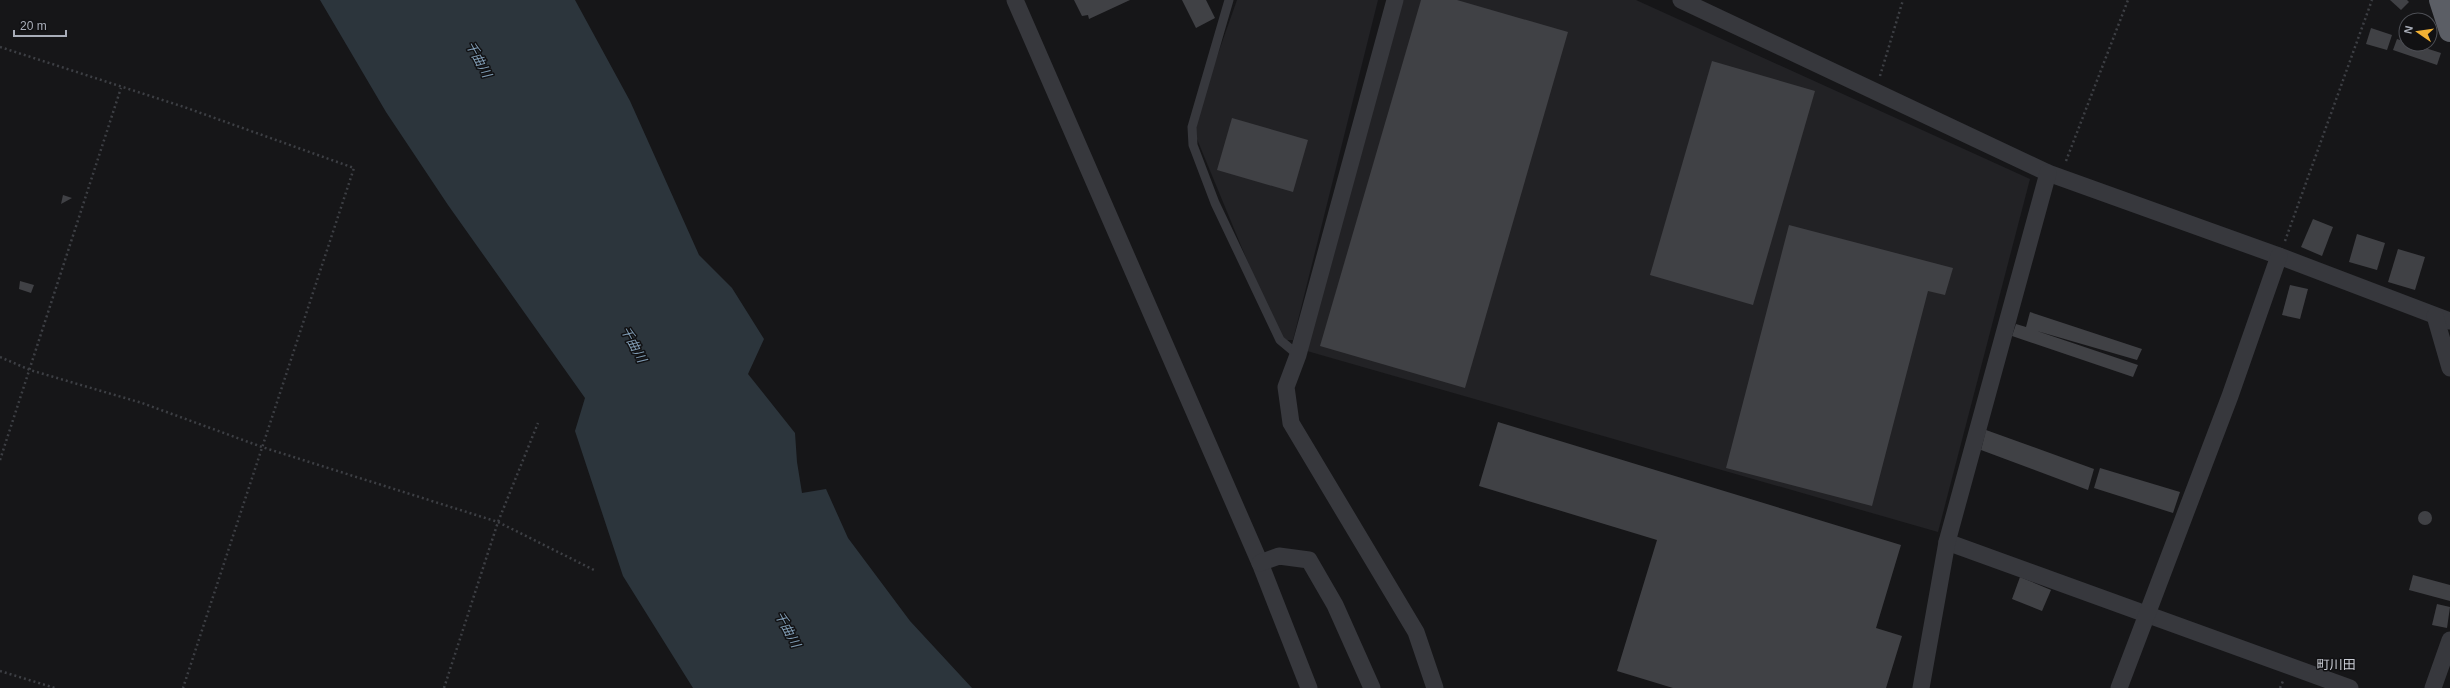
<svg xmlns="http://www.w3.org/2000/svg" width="2450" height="688" font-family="Helvetica,'Noto Sans JP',sans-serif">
	<rect width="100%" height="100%" fill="#161618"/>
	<g fill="#222225">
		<polygon points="1237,0 1378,0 1293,340 1280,340 1192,127"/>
		<polygon points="1399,0 1636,0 2030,179 1938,532 1307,351"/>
	</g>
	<polygon fill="#2c353c" points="320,0 575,0 630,101 699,255 732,288 764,339 748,374 795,433 797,462 802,493 826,489 848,538 910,621 972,688 693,688 623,576 575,431 585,398 448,205 386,112"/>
	<g fill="#404145">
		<polygon points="1074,0 1130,0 1089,19 1088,15 1082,16"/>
		<polygon points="1182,0 1206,0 1215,18 1196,28"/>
		<polygon points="1421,0 1457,0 1568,32 1465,388 1320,346"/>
		<polygon points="2390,0 2407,0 2409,2 2401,10"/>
		<polygon points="2371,28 2392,35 2387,50 2366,44"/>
		<polygon points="2397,39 2406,42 2406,44 2413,44 2441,53 2437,65 2393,50"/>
		<polygon points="1712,61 1815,91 1753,305 1650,275"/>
		<polygon points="1232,118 1308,140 1293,192 1217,170"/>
		<polygon points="63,195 72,198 61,204"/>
		<polygon points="2313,219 2333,227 2322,256 2301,247"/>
		<polygon points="1789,225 1953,268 1945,295 1928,291 1872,506 1726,468"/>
		<polygon points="2357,234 2385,243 2377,270 2349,262"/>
		<polygon points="2398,249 2425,257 2415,290 2388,282"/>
		<polygon points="20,281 34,285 31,293 19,289"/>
		<polygon points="2290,285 2308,289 2300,319 2282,315"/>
		<polygon points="2030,312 2142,349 2137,360 2037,331 2138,365 2133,377 2012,336 2016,324 2026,327"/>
		<polygon points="1498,422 1901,545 1876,628 1902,636 1886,688 1673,688 1617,671 1657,540 1479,486"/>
		<polygon points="1986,430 2094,469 2088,490 1981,450"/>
		<polygon points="2100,468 2180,492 2173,513 2094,488"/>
		<circle cx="2425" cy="518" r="7"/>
		<polygon points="2413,575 2450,585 2450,601 2409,590"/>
		<polygon points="2020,577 2051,590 2042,611 2012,599"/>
		<polygon points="2437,604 2450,607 2447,628 2432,625"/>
	</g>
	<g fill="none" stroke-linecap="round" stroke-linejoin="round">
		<g stroke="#3d3f44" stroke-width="2.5" stroke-dasharray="2 3" stroke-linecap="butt">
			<polyline points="0,47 184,107 354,168 183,688"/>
			<polyline points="1880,76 1903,0"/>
			<polyline points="2066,161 2128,0"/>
			<polyline points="2285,241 2372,0"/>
			<polyline points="0,357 30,370 142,403 262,447 498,522 594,570"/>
			<polyline points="0,460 121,88"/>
			<polyline points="0,671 55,688"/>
			<polyline points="444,688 498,522 538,423"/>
			<polyline points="2280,688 2283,681"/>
		</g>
		<polyline stroke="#37383d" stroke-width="9" points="1229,0 1192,127 1193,145 1215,203 1280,340 1298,355"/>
		<g stroke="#37383d" stroke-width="17">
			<polyline points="1015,0 1260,563 1309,688"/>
			<polyline points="1395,0 1298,355 1286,387 1291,423 1416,632 1435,688"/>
			<polyline points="1681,0 2048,173 2279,256 2450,321"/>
			<polyline points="2435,316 2450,368"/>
			<polyline points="1947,542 2350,688"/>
			<polyline points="1260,563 1279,556 1309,560 1335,605 1372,688"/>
			<polyline points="1921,688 1947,542 2048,173"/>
			<polyline points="2119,688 2230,396 2279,256"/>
			<polyline points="2433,688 2450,640"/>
		</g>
		<polyline stroke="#5b5e65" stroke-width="22" points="2440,0 2450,31"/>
	</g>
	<g text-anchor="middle" stroke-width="3" stroke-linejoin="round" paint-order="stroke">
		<g font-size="13" font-style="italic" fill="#7f9bb3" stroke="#111113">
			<text transform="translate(479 59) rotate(62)" y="5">千曲川</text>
			<text transform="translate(634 344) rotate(62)" y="5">千曲川</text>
			<text transform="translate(788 629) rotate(62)" y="5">千曲川</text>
		</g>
		<g font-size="13" fill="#c9ccd4" stroke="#111113">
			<text x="2336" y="669">町川田</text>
		</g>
	</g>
	<g transform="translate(2418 32) rotate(283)"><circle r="19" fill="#111113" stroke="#4d4f55"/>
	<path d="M0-3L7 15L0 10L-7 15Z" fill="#f2b134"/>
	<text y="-6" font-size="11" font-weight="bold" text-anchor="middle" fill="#a8adb8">N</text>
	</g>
	<path d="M14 30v6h52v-6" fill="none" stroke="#a8adb8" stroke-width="2"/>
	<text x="20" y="30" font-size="12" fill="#a8adb8" stroke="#111113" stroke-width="3" paint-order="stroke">20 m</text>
</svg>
